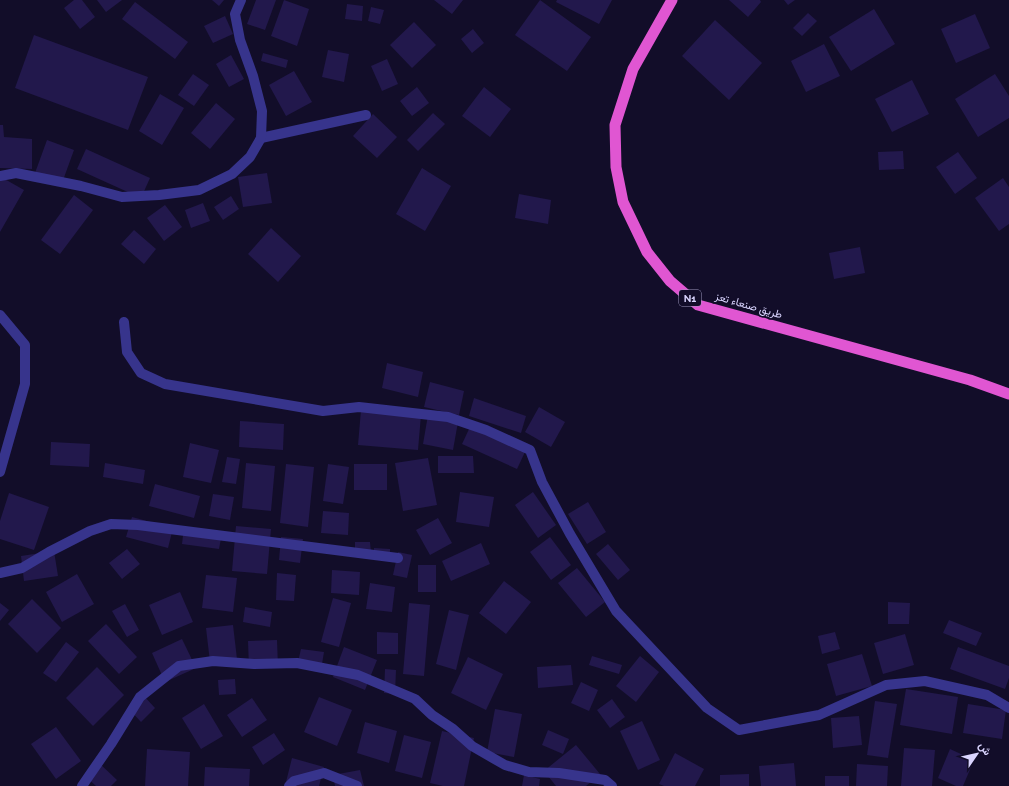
<svg xmlns="http://www.w3.org/2000/svg" width="1009" height="786" font-family="Raleway,Vazirmatn,sans-serif">
	<rect width="100%" height="100%" fill="#120d29"/>
	<g fill="#22184c">
		<polygon points="74,0 82,0 95,17 80,29 64,8"/>
		<polygon points="97,0 122,0 106,12"/>
		<polygon points="212,0 224,0 219,6"/>
		<polygon points="256,0 276,0 265,30 247,24"/>
		<polygon points="284,0 309,9 297,46 271,36"/>
		<polygon points="434,0 463,0 452,14"/>
		<polygon points="540,0 591,37 567,71 515,35"/>
		<polygon points="557,0 612,0 599,24 556,2"/>
		<polygon points="729,0 760,0 761,2 748,17"/>
		<polygon points="784,0 795,0 788,5"/>
		<polygon points="135,2 188,42 175,59 122,19"/>
		<polygon points="347,4 363,6 362,21 345,19"/>
		<polygon points="371,7 384,10 380,24 368,21"/>
		<polygon points="874,9 895,44 851,71 829,37"/>
		<polygon points="808,13 817,21 802,36 793,28"/>
		<polygon points="975,14 990,48 956,63 941,29"/>
		<polygon points="225,16 233,34 213,43 204,26"/>
		<polygon points="715,20 762,63 729,100 682,56"/>
		<polygon points="414,22 436,45 412,68 390,45"/>
		<polygon points="473,29 484,43 472,53 461,39"/>
		<polygon points="34,35 148,77 128,130 15,88"/>
		<polygon points="824,44 840,76 806,92 791,61"/>
		<polygon points="328,50 349,54 344,82 322,77"/>
		<polygon points="263,53 288,60 286,68 261,61"/>
		<polygon points="231,55 244,79 229,87 216,64"/>
		<polygon points="387,59 398,84 382,91 371,66"/>
		<polygon points="294,71 312,102 286,116 269,85"/>
		<polygon points="193,74 209,85 194,106 178,95"/>
		<polygon points="995,74 1009,96 1009,118 978,137 955,99"/>
		<polygon points="912,80 929,114 892,132 875,99"/>
		<polygon points="417,87 429,103 412,116 400,101"/>
		<polygon points="484,87 511,109 490,137 462,116"/>
		<polygon points="160,94 184,108 162,145 139,131"/>
		<polygon points="216,103 235,119 210,149 191,133"/>
		<polygon points="433,113 445,124 418,151 407,140"/>
		<polygon points="373,114 397,137 377,158 353,136"/>
		<polygon points="0,125 3,125 4,137 32,139 32,169 0,168"/>
		<polygon points="47,140 74,150 62,183 35,173"/>
		<polygon points="86,149 150,178 141,198 77,169"/>
		<polygon points="903,151 904,169 879,170 878,152"/>
		<polygon points="958,152 977,178 955,194 936,167"/>
		<polygon points="422,168 451,186 425,231 396,214"/>
		<polygon points="267,173 272,203 243,207 238,177"/>
		<polygon points="1,177 24,190 0,232 0,178"/>
		<polygon points="1003,178 1009,187 1009,224 999,231 975,198"/>
		<polygon points="519,194 551,200 548,224 515,218"/>
		<polygon points="74,195 93,210 60,254 41,240"/>
		<polygon points="231,196 239,209 223,220 214,207"/>
		<polygon points="203,203 210,221 191,228 185,210"/>
		<polygon points="165,205 182,227 164,241 147,218"/>
		<polygon points="271,228 301,256 278,282 248,254"/>
		<polygon points="134,230 156,249 144,264 121,244"/>
		<polygon points="860,247 865,273 834,279 829,253"/>
		<polygon points="387,363 423,372 418,397 382,388"/>
		<polygon points="430,382 464,391 459,415 424,407"/>
		<polygon points="474,398 526,416 521,433 469,416"/>
		<polygon points="539,407 565,422 551,447 525,432"/>
		<polygon points="361,410 421,415 418,450 358,445"/>
		<polygon points="428,415 458,422 453,450 423,444"/>
		<polygon points="240,421 284,424 283,450 239,447"/>
		<polygon points="470,427 525,452 517,469 462,444"/>
		<polygon points="51,442 90,444 89,467 50,465"/>
		<polygon points="190,443 219,450 211,483 183,477"/>
		<polygon points="438,456 473,456 474,473 438,473"/>
		<polygon points="227,457 240,459 236,484 222,482"/>
		<polygon points="428,458 437,505 403,511 395,463"/>
		<polygon points="105,463 145,470 143,484 103,477"/>
		<polygon points="246,463 275,466 271,511 242,508"/>
		<polygon points="286,464 314,467 308,527 280,523"/>
		<polygon points="328,464 349,467 343,504 323,501"/>
		<rect x="354" y="464" width="33" height="26"/>
		<polygon points="155,484 200,496 194,518 149,506"/>
		<polygon points="460,492 494,497 489,527 456,522"/>
		<polygon points="533,492 556,525 538,538 515,505"/>
		<polygon points="9,493 49,507 34,550 0,539 0,521"/>
		<polygon points="213,494 234,497 230,520 209,516"/>
		<polygon points="588,502 606,532 587,544 568,514"/>
		<polygon points="323,511 349,513 348,535 321,533"/>
		<polygon points="132,517 173,528 168,548 126,537"/>
		<polygon points="438,518 452,543 430,555 416,530"/>
		<polygon points="236,526 271,529 267,574 232,571"/>
		<polygon points="184,527 222,533 219,549 182,544"/>
		<polygon points="281,537 303,539 300,563 279,560"/>
		<polygon points="550,537 571,565 551,580 530,552"/>
		<polygon points="355,542 370,542 371,553 355,554"/>
		<polygon points="481,543 490,564 451,581 442,561"/>
		<polygon points="608,544 630,570 618,580 596,554"/>
		<polygon points="374,548 390,549 390,560 374,560"/>
		<polygon points="127,549 140,564 122,579 109,563"/>
		<polygon points="54,551 58,576 24,581 21,556"/>
		<polygon points="398,552 412,555 407,578 393,575"/>
		<rect x="418" y="565" width="18" height="27"/>
		<polygon points="577,568 605,602 586,617 558,583"/>
		<polygon points="332,570 360,572 359,595 331,593"/>
		<polygon points="277,573 296,575 294,601 276,600"/>
		<polygon points="77,574 94,604 62,622 46,592"/>
		<polygon points="206,575 237,578 233,612 202,608"/>
		<polygon points="504,581 531,602 506,634 479,613"/>
		<polygon points="370,583 395,587 392,612 366,609"/>
		<polygon points="180,592 193,622 162,635 149,605"/>
		<polygon points="333,598 351,603 339,647 321,642"/>
		<polygon points="32,599 61,628 37,653 8,624"/>
		<polygon points="888,602 910,603 909,624 888,624"/>
		<polygon points="0,603 9,610 0,621"/>
		<polygon points="409,603 430,605 424,676 403,674"/>
		<polygon points="125,604 139,630 127,637 112,611"/>
		<polygon points="245,607 272,612 270,627 243,622"/>
		<polygon points="449,610 469,615 456,670 436,664"/>
		<polygon points="949,620 982,633 976,646 943,633"/>
		<polygon points="106,624 137,657 119,674 88,641"/>
		<polygon points="233,625 237,659 210,662 206,628"/>
		<polygon points="377,632 398,633 398,654 377,654"/>
		<polygon points="835,632 840,649 822,654 818,636"/>
		<polygon points="905,634 914,665 883,674 874,643"/>
		<polygon points="182,639 196,668 165,682 152,653"/>
		<polygon points="277,640 278,667 249,668 248,641"/>
		<polygon points="66,642 79,652 56,682 43,673"/>
		<polygon points="344,647 377,660 365,690 333,677"/>
		<polygon points="958,647 1009,666 1009,678 1005,689 950,669"/>
		<polygon points="301,649 324,652 321,670 297,666"/>
		<polygon points="862,654 872,686 836,696 827,664"/>
		<polygon points="592,656 622,665 619,674 589,665"/>
		<polygon points="640,656 659,672 636,702 616,686"/>
		<polygon points="468,657 503,674 486,710 451,693"/>
		<polygon points="571,665 573,685 538,688 537,667"/>
		<polygon points="97,667 124,695 93,726 66,698"/>
		<polygon points="385,669 396,670 395,694 384,693"/>
		<polygon points="235,679 236,694 219,695 218,680"/>
		<polygon points="581,682 598,690 589,711 571,703"/>
		<polygon points="906,689 958,697 952,734 900,725"/>
		<polygon points="143,695 155,708 141,722 129,709"/>
		<polygon points="319,697 352,710 337,746 304,732"/>
		<polygon points="252,698 267,720 242,737 227,715"/>
		<polygon points="612,699 625,717 610,728 597,710"/>
		<polygon points="875,701 897,704 888,758 867,755"/>
		<polygon points="204,704 223,736 201,749 182,718"/>
		<polygon points="968,704 1006,710 1002,739 963,733"/>
		<polygon points="495,709 522,714 514,757 487,752"/>
		<polygon points="859,716 862,745 833,748 831,718"/>
		<polygon points="642,721 660,760 638,770 620,731"/>
		<polygon points="365,722 397,731 389,763 357,753"/>
		<polygon points="56,727 81,761 56,779 31,744"/>
		<polygon points="548,730 569,739 563,754 542,745"/>
		<polygon points="442,731 474,738 464,786 443,786 430,783"/>
		<polygon points="274,733 285,750 263,765 252,747"/>
		<polygon points="404,735 431,742 422,778 395,771"/>
		<polygon points="576,745 600,774 586,786 556,786 544,771"/>
		<polygon points="904,748 935,750 932,786 901,786"/>
		<polygon points="147,749 190,752 188,786 145,786"/>
		<polygon points="950,749 974,760 963,786 956,786 938,778"/>
		<polygon points="675,753 704,769 695,786 664,786 659,784"/>
		<polygon points="292,758 324,767 319,786 285,786"/>
		<polygon points="98,762 117,780 111,786 96,786 85,776"/>
		<polygon points="794,763 796,786 761,786 759,766"/>
		<polygon points="857,764 888,766 887,786 856,786"/>
		<polygon points="205,767 250,769 249,786 204,786"/>
		<polygon points="360,770 364,786 335,786 333,775"/>
		<polygon points="749,774 749,786 720,786 720,775"/>
		<polygon points="524,775 540,779 539,786 522,786"/>
		<rect x="825" y="776" width="24" height="10"/>
	</g>
	<g fill="none" stroke-linecap="round" stroke-linejoin="round">
		<g stroke="#37348c" stroke-width="10">
			<polyline points="261,138 366,115"/>
			<polyline points="0,176 16,173 81,186 122,197 159,195 199,190 232,174 250,157 261,138 262,111 253,76 240,40 235,14 241,0"/>
			<polyline points="0,315 25,345 25,384 0,472"/>
			<polyline points="124,322 127,352 141,373 165,384 323,411 359,407 448,417 486,430 530,450 542,482 570,534 616,611 707,708 739,730 819,715 886,685 925,681 987,695 1009,708"/>
			<polyline points="0,573 22,568 49,552 90,531 111,524 138,525 398,558"/>
			<polyline points="82,786 111,744 140,697 179,666 213,661 254,664 297,663 358,675 415,699 432,715 453,729 472,746 505,765 529,772 559,773 605,780 612,786"/>
			<polyline points="289,786 294,781 324,773 357,786"/>
		</g>
		<polyline stroke="#e056d2" stroke-width="11" points="672,0 633,69 615,125 616,167 623,202 647,252 670,281 698,305 970,380 1009,394"/>
	</g>
	<g text-anchor="middle" stroke-width="3.5" stroke-linejoin="round" paint-order="stroke">
		<rect fill="#120d29" stroke="#9e99bf" stroke-width="1" x="679" y="290" width="22" height="16" rx="3"/>
		<g font-size="10" font-weight="bold" fill="#dad5ff">
			<text x="690" y="302">N1</text>
		</g>
		<g font-size="11" fill="#dad5ff" stroke="#120d29">
			<text transform="translate(749 305) rotate(16)" y="4">طريق صنعاء تعز</text>
		</g>
	</g>
	<g transform="translate(977 754) rotate(56)" stroke="#120d29" stroke-width="3" paint-order="stroke">
	<path d="M0-3L7 15L0 10L-7 15Z" fill="#dad5ff"/>
	<text y="-6" font-size="11" font-weight="bold" text-anchor="middle" fill="#dad5ff">ش</text>
	</g>
</svg>
